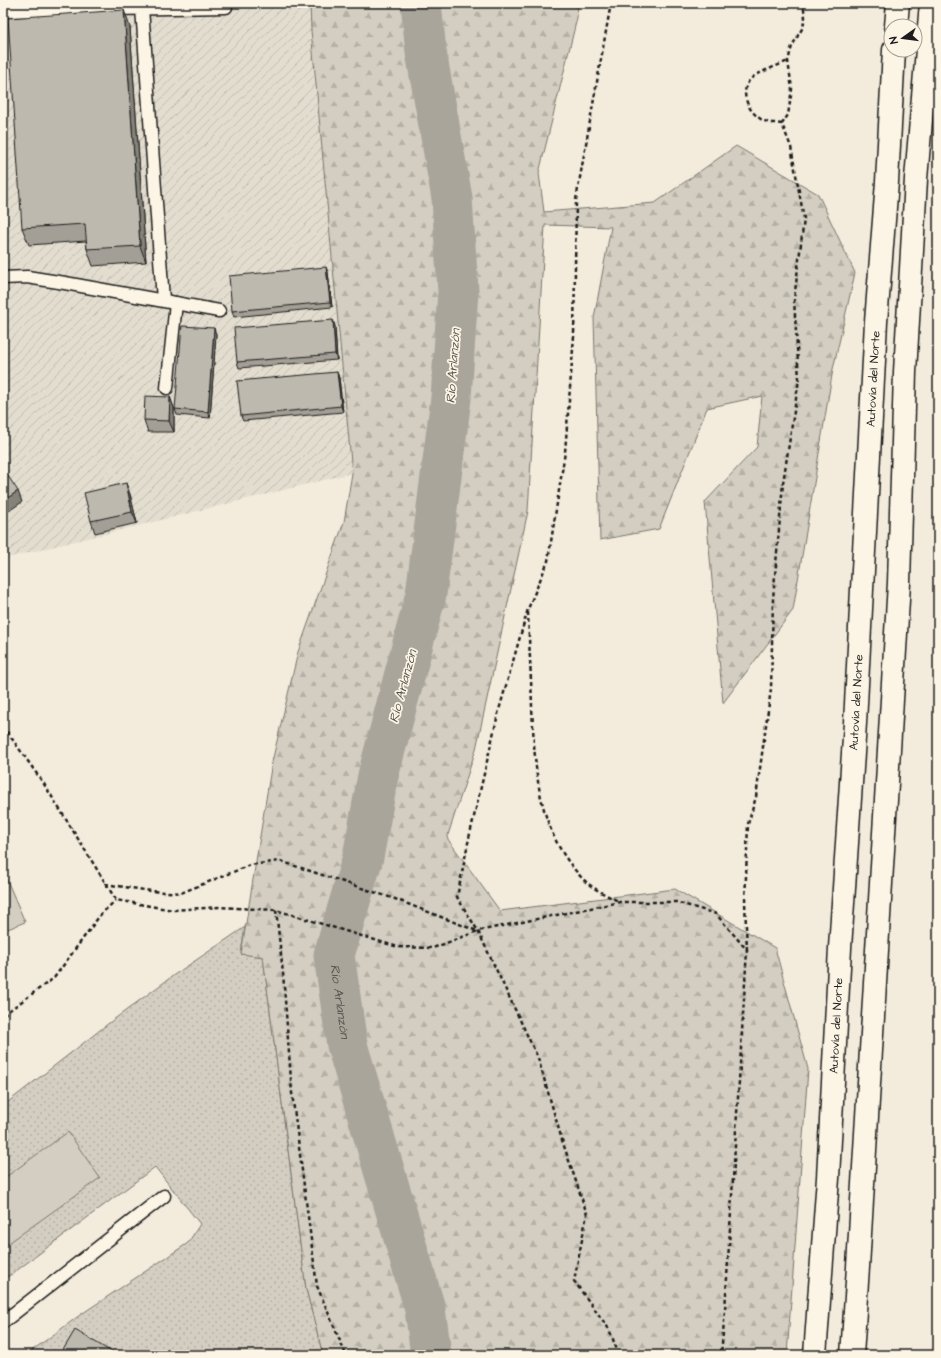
<svg xmlns="http://www.w3.org/2000/svg" width="941" height="1358" font-family="'Architects Daughter',sans-serif">
	<defs>
		<pattern id="industrial-furrows" width="10" height="10" patternUnits="userSpaceOnUse"><rect width="10" height="10" fill="#e3ddcf"/><path d="M-1 1l2-2M0 10L10 0M9 11l2-2" fill="none" stroke="#c2bdb1"/></pattern>
		<pattern id="grass-dots" width="8" height="8" patternUnits="userSpaceOnUse"><rect width="8" height="8" fill="#d3cec1"/><path d="M2 2h.1M6 6h.1" fill="none" stroke="#b5b0a5" stroke-width="1.8" stroke-linecap="round"/></pattern>
		<pattern id="forest-firs" width="22" height="20" patternUnits="userSpaceOnUse"><rect width="22" height="20" fill="#d3cec1"/><path d="M5 1l3.5 6h-7zM16 11l3.5 6h-7z" fill="#b5b0a5"/></pattern>
	</defs>
	<rect width="100%" height="100%" fill="#f3ecdd"/>
	<filter id="ink" filterUnits="userSpaceOnUse"><feTurbulence type="fractalNoise" baseFrequency=".025" numOctaves="2"/><feDisplacementMap in="SourceGraphic" scale="8" xChannelSelector="R" yChannelSelector="G"/><feConvolveMatrix kernelMatrix="1 2 1 2 8 2 1 2 1" color-interpolation-filters="sRGB"/></filter>
	<g filter="url(#ink)">
		<polygon fill="url(#industrial-furrows)" points="3,3 310,3 311,30 352,473 3,559"/>
		<polygon fill="url(#grass-dots)" stroke="#78756e" points="245,927 241,954 263,956 306,1289 323,1355 26,1355 80,1315 188,1243 200,1224 155,1167 12,1274 3,1279 3,1106 109,1023 174,975"/>
		<polygon fill="url(#forest-firs)" stroke="#78756e" points="310,3 578,3 577,18 539,173 544,212 655,203 736,146 818,194 855,273 833,369 793,610 723,703 705,502 757,447 762,396 707,408 659,529 600,540 594,318 611,227 545,225 528,511 476,749 447,838 500,911 675,889 775,948 808,1069 787,1355 323,1355 306,1289 263,957 241,954 272,762 298,652 344,522 352,473 311,30"/>
		<g fill="#d3cec1" stroke="#78756e">
			<polygon points="3,871 25,922 3,931"/>
			<polygon points="68,1132 100,1178 3,1247 3,1179"/>
		</g>
		<g fill="none" stroke-linecap="round" stroke-linejoin="round">
			<path stroke="#aaa59b" stroke-width="41" id="s1" d="M421,3l5,49 26,146 6,93 -7,107 -25,196 -48,182 -15,81 -29,98 13,90 78,264 6,46"/>
			<defs>
				<g id="lane">
					<polyline points="142,8 163,300"/>
					<polyline points="3,11 226,7"/>
					<polyline points="3,278 27,277 65,283 219,311"/>
					<polyline points="167,388 176,303"/>
					<polyline points="3,1322 164,1196"/>
				</g>
				<g id="highway">
					<polyline points="896,26 898,3"/>
					<path id="s2" d="M815,1355l13,-177 12,-230 15,-225 21,-401 11,-140 7,-132"/>
					<polyline points="852,1355 858,1267 899,583 905,372 911,269 916,179 931,3"/>
				</g>
			</defs>
			<use href="#lane" stroke="#1c1c1c" stroke-width="15"/>
			<use href="#highway" stroke="#1c1c1c" stroke-width="25"/>
			<g stroke="#1c1c1c" stroke-width="2.5" stroke-dasharray="4 3" stroke-linecap="butt">
				<polyline points="611,3 576,200 574,336 565,452 548,561 528,609 499,710 469,838 457,897 478,931 538,1058 562,1140 587,1214 574,1281 609,1329 619,1355"/>
				<path d="M782,124c-5,-1 -11,-1 -15,-2 -18,-6 -31,-32 -14,-45 7,-5 26,-12 35,-16"/>
				<path d="M528,612c1,31 3,63 4,94 3,62 4,123 50,172 10,11 25,17 38,24"/>
				<polyline points="3,726 44,784 116,900 173,910 219,907 276,910 398,947 433,948 478,931 620,902 676,902 716,914 747,950 725,1310 721,1355"/>
				<polyline points="105,884 151,891 181,893 250,865 280,861 395,899 477,931"/>
				<polyline points="276,910 283,973 292,1093 317,1286 346,1355"/>
				<polyline points="747,950 745,902 748,824 756,797 771,689 773,599 783,483 799,379 794,300 804,219 791,147 782,124 788,115 792,89 788,61 792,46 803,27 805,17 803,3"/>
				<polyline points="3,1015 54,978 101,914 116,900"/>
			</g>
			<use href="#lane" stroke="#fcf5e5" stroke-width="12"/>
			<use href="#highway" stroke="#fcf5e5" stroke-width="22"/>
		</g>
		<g fill="#a39f96" stroke="#1c1c1c">
			<polygon points="130,27 146,262 93,266 87,249 86,241 29,245 22,228"/>
			<polygon points="328,272 332,307 234,317 232,311"/>
			<polygon points="335,326 337,360 239,368 237,362"/>
			<polygon points="216,334 210,418 177,415 175,409"/>
			<polygon points="337,372 339,378 343,412 243,421 241,416"/>
			<polygon points="170,397 174,408 174,432 148,432 144,420"/>
			<polygon points="130,494 137,523 95,533 91,521"/>
		</g>
		<g fill="#85827a" stroke="#1c1c1c">
			<polygon points="124,10 130,27 146,262 140,246"/>
			<polygon points="326,267 328,272 332,307 330,302"/>
			<polygon points="333,320 335,326 337,360 335,354"/>
			<polygon points="214,328 216,334 210,418 208,412"/>
			<polygon points="337,372 339,378 343,412 341,406"/>
			<polygon points="170,397 174,408 174,432 169,421"/>
			<polygon points="126,483 130,494 137,523 132,512"/>
			<polygon points="18,491 22,502 3,515 3,501"/>
		</g>
		<g fill="#beb9ae" stroke="#1c1c1c">
			<polygon points="124,10 140,246 87,249 85,224 22,228 8,18"/>
			<polygon points="326,267 330,302 232,311 229,276"/>
			<polygon points="333,320 335,354 237,362 234,328"/>
			<polygon points="182,326 214,328 208,412 175,409"/>
			<polygon points="337,372 341,406 241,416 237,381"/>
			<polygon points="145,396 170,397 169,421 144,420"/>
			<polygon points="6,473 18,491 3,501 3,475"/>
			<polygon points="126,483 132,512 91,521 84,493"/>
			<polygon points="75,1330 117,1355 60,1355"/>
		</g>
	</g>
	<g text-anchor="middle" stroke-width="3.5" stroke-linejoin="round" paint-order="stroke">
		<g font-size="12" fill="#1c1c1c" stroke="#fcf5e5">
			<text dy="4" stroke="none"><textPath href="#s2" startOffset="978">Autovía del Norte</textPath></text>
			<text dy="4" stroke="none"><textPath href="#s2" startOffset="654">Autovía del Norte</textPath></text>
			<text dy="4" stroke="none"><textPath href="#s2" startOffset="330">Autovía del Norte</textPath></text>
		</g>
		<g font-size="13" font-style="italic" fill="#55534f" stroke="#fcf5e5">
			<text transform="translate(452 366) rotate(-86)" y="5">Río Arlanzón</text>
			<text transform="translate(402 686) rotate(-75)" y="5">Río Arlanzón</text>
			<text dy="5" stroke="none"><textPath href="#s1" startOffset="1015">Río Arlanzón</textPath></text>
		</g>
	</g>
	<rect width="941" height="1358" fill="none" stroke="#fcf5e5" stroke-width="16"/>
	<rect x="8" y="8" width="925" height="1342" fill="none" stroke="#1c1c1c" stroke-width="1.5" filter="url(#ink)"/>
	<g transform="translate(903 38) rotate(256)"><circle r="19" fill="#fcf5e5" stroke="#a29e95"/>
	<path d="M0-3L7 15L0 10L-7 15Z" fill="#1c1c1c"/>
	<text y="-6" font-size="11" font-weight="bold" text-anchor="middle" fill="#1c1c1c">N</text>
	</g>
</svg>
